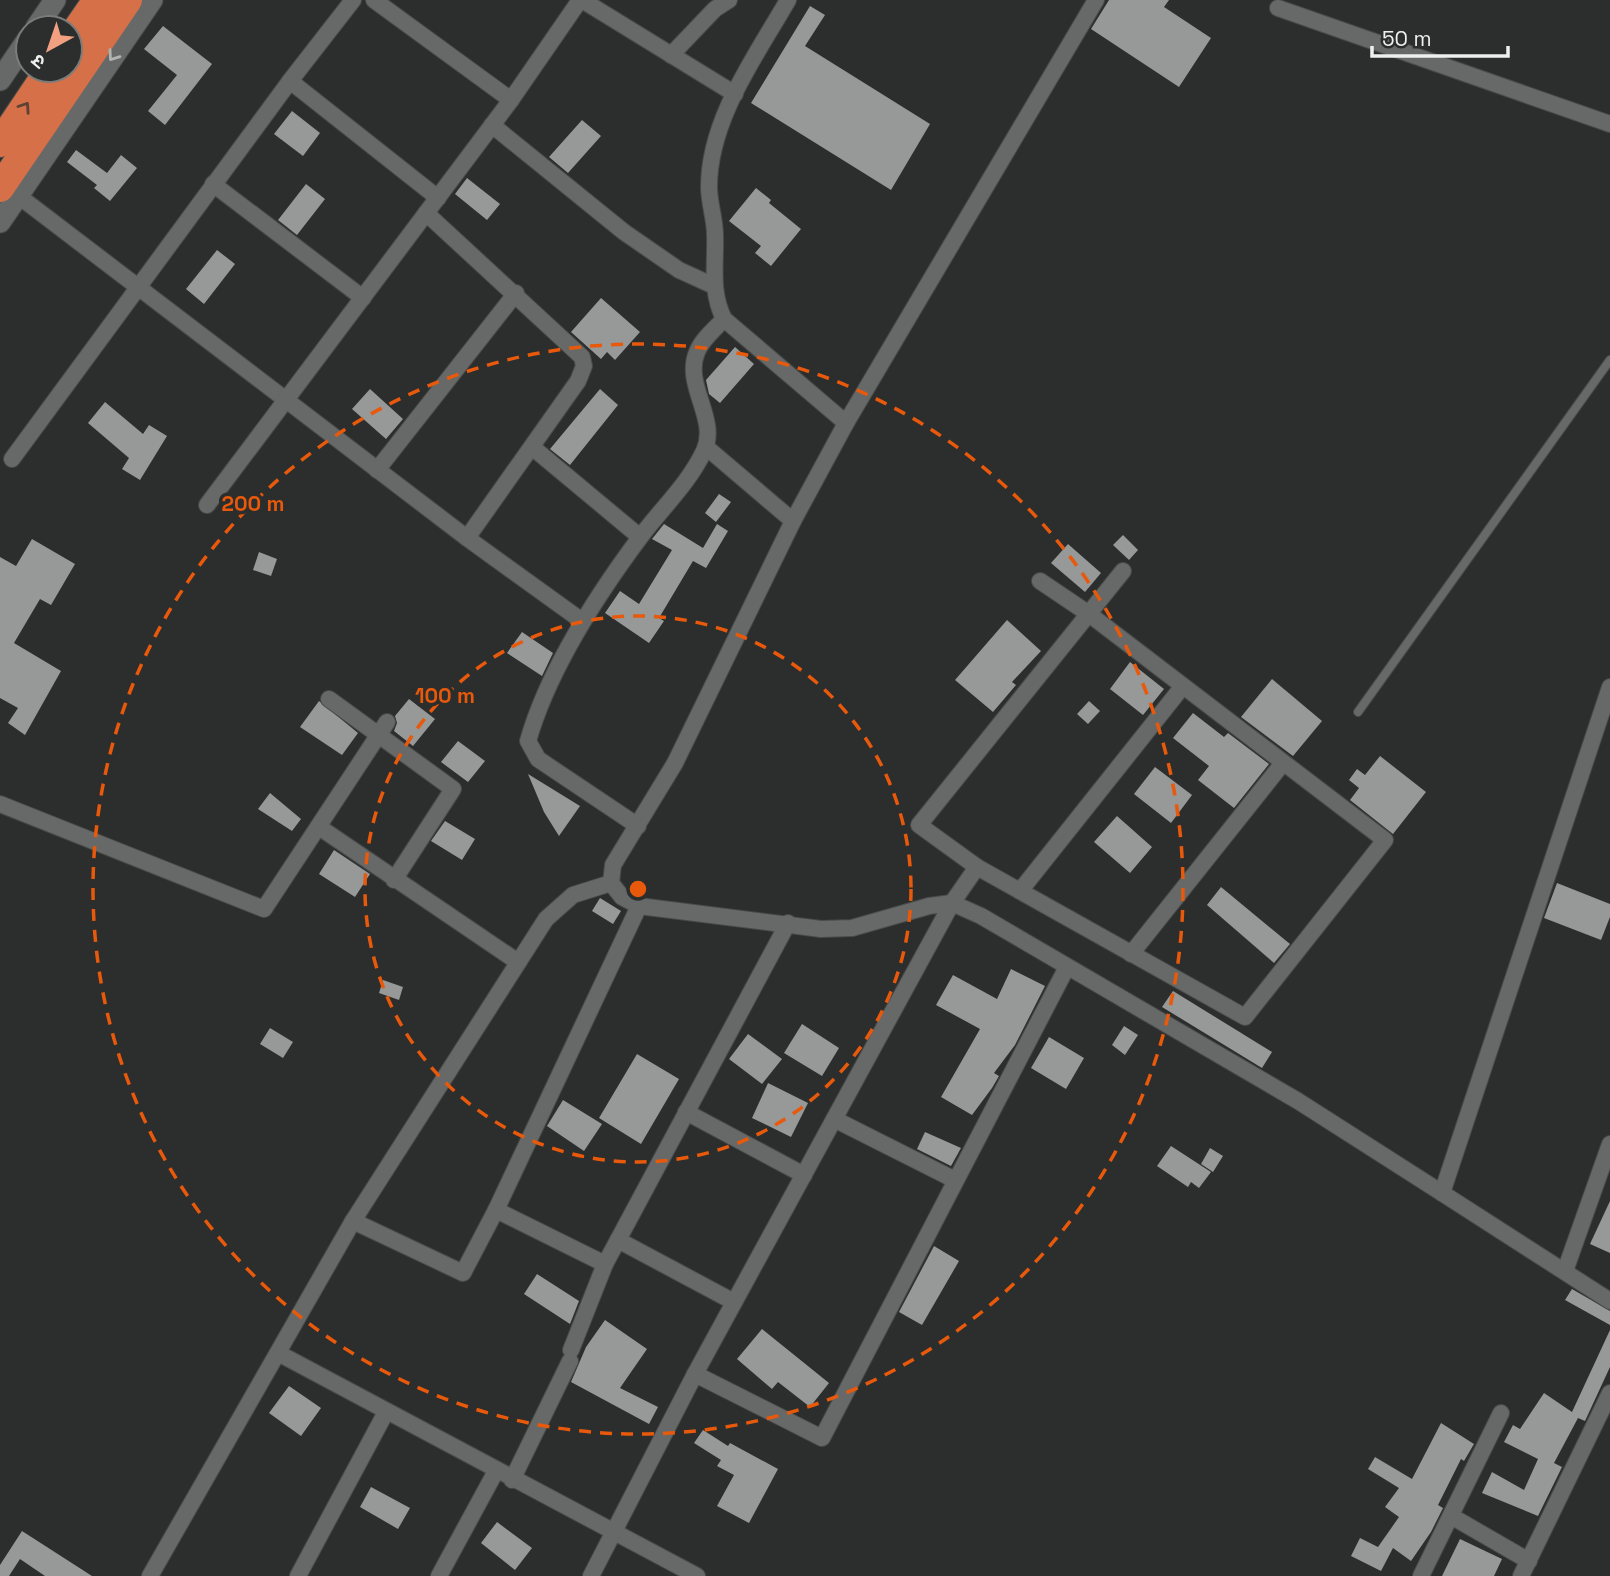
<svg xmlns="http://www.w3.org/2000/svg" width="1610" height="1576" font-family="'Space Grotesk','Noto Sans Devanagari',sans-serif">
	<rect width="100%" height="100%" fill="#2b2e2c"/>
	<g fill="#969997">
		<polygon points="1109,0 1169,0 1164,7 1211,38 1179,87 1091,29"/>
		<polygon points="810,6 825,15 805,46 930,124 891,190 751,103"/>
		<polygon points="163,26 212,64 165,125 148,111 177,75 144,49"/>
		<polygon points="292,111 320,133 303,156 274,134"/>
		<polygon points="582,120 601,136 568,173 549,157"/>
		<polygon points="76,150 107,173 121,155 137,168 110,201 94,188 97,185 67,162"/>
		<polygon points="467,178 500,204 487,220 455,194"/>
		<polygon points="306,184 325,199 297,235 278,220"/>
		<polygon points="756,188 771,200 769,203 801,229 771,266 755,253 761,246 729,221"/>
		<polygon points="217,250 235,264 204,304 186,289"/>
		<polygon points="601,298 640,332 615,360 607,352 601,359 571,332"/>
		<polygon points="735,347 754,364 720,403 709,394 706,380"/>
		<polygon points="370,389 403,419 386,439 352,409"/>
		<polygon points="600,389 618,405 570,465 550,449"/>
		<polygon points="105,402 143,434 149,425 167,436 140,480 122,469 129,458 88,423"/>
		<polygon points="719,494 731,502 716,522 705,513"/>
		<polygon points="664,524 703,548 717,524 728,531 706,568 693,561 659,618 664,621 649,643 605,613 620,591 639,604 672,550 652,539"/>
		<polygon points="1123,535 1138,550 1129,560 1113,545"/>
		<polygon points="32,539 75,564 51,605 40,599 14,643 61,671 25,735 8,723 18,708 0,698 0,557 16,566"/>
		<polygon points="1068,544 1101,573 1085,592 1051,563"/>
		<polygon points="259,552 277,559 271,576 253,570"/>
		<polygon points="1007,620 1041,651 1012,682 1016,685 993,712 955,680"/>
		<polygon points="522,632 553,653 542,676 507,653"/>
		<polygon points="1130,662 1164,689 1143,715 1110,689"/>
		<polygon points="1272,679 1322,721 1293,756 1241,717"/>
		<polygon points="409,699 435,719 413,746 394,731 397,723 395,716"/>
		<polygon points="319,701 358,733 342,755 300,727"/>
		<polygon points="1089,701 1100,711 1088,724 1077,714"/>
		<polygon points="1193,713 1224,737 1228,733 1269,764 1234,808 1198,780 1209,766 1173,738"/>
		<polygon points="458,741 485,761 468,782 441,762"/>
		<polygon points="1380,756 1426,792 1393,834 1350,800 1359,788 1349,780 1357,769 1365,775"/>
		<polygon points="1155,767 1192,795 1171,823 1134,794"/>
		<polygon points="528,774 580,806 559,836 544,812"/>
		<polygon points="270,793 301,819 292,831 258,809"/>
		<polygon points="1117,816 1152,847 1130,873 1094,842"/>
		<polygon points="445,821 475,839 462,860 431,841"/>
		<polygon points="334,850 370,874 355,897 319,874"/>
		<polygon points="1557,883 1610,904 1610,917 1601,940 1544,918"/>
		<polygon points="1221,887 1290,944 1274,963 1207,905"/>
		<polygon points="600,898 621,911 613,924 592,911"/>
		<polygon points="1011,969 1045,986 1015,1045 994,1073 999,1076 992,1088 972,1115 941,1097 980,1029 936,1005 953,975 997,999"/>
		<polygon points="383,980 403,987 399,1000 379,993"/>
		<polygon points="1173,991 1272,1052 1262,1068 1162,1007"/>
		<polygon points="802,1024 839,1048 822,1076 784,1053"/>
		<polygon points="1124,1026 1138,1035 1125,1055 1112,1045"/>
		<polygon points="270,1028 293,1042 283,1058 260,1044"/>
		<polygon points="748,1034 782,1059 762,1084 729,1059"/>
		<polygon points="1049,1037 1084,1058 1066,1089 1031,1068"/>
		<polygon points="637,1054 679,1079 641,1144 599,1118"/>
		<polygon points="768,1083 808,1103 791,1137 752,1118"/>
		<polygon points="563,1100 602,1124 584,1151 547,1126"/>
		<polygon points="925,1132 961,1148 951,1166 917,1149"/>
		<polygon points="1171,1146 1211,1172 1199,1188 1191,1182 1188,1187 1157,1166"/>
		<polygon points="1210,1148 1223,1156 1213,1172 1201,1164"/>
		<polygon points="1610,1201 1610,1253 1590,1244"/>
		<polygon points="934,1246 959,1261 922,1325 899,1312"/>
		<polygon points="537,1274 579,1301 570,1324 524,1294"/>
		<polygon points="1572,1289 1610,1311 1610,1325 1565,1300"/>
		<polygon points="605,1320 647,1349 620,1388 658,1407 649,1424 571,1382 586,1347"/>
		<polygon points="762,1329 829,1383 810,1407 778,1382 772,1389 737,1359"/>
		<polygon points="1610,1330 1610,1367 1585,1421 1578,1418 1554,1463 1562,1467 1538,1516 1482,1493 1492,1472 1524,1490 1538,1459 1504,1442 1513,1425 1520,1429 1544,1393 1572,1412"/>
		<polygon points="289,1386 321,1408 301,1436 269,1413"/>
		<polygon points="1441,1423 1474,1444 1464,1461 1461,1459 1438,1505 1443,1508 1431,1532 1411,1561 1393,1548 1381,1571 1351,1556 1360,1538 1378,1547 1399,1517 1385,1507 1399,1488 1368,1469 1375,1457 1412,1479"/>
		<polygon points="703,1430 728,1446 730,1443 778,1469 749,1523 717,1506 734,1475 717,1466 721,1460 694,1443"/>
		<polygon points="371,1487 410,1508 398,1529 360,1507"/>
		<polygon points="497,1522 532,1548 515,1570 481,1543"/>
		<polygon points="22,1531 92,1576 45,1576 20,1559 9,1576 0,1576 0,1565"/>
		<polygon points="1460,1539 1502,1559 1494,1576 1442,1576"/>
	</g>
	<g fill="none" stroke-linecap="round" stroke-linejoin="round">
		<defs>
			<polyline id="service" points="1358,712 1610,360"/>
			<g id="minor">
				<polyline points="374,0 511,100"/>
				<polyline points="582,0 735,94"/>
				<path d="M788,0c-32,56 -79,119 -79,187 0,16 6,32 6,48 1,30 -5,56 9,84l122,104"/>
				<polyline points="1096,0 846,423 793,521 675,763 613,865 611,883 622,897 639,906 821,929 852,928 929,906 952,903 981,916 1298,1101 1442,1193"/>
				<polyline points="1278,8 1610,124"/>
				<polyline points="671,55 715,9 729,0"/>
				<polyline points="290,81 353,0"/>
				<polyline points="492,125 624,232 679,270 714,286"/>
				<polyline points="213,184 363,298"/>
				<polyline points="16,194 467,538 582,621"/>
				<polyline points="426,213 582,357 584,366 578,381 467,538"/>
				<polyline points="532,447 640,537"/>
				<polyline points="706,447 793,521"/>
				<polyline points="12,459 290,81 438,198"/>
				<polyline points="377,470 516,293"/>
				<polyline points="207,505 511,100 580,0"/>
				<polyline points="1610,687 1442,1193 1610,1301"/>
				<polyline points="329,699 453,789 394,880"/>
				<polyline points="0,804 264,909 387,722"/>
				<path d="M638,826l-100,-67 -10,-18c20,-70 69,-146 113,-205 21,-28 48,-53 63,-85 15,-32 -21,-66 -7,-99 5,-13 18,-23 27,-33"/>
				<polyline points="319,827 518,962"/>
				<polyline points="977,867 1245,1017 1385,840 1089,614 1040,581"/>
				<polyline points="1020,891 1183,686"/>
				<polyline points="1131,954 1283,763"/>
				<polyline points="686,1112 804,1175"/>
				<polyline points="834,1119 955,1180"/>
				<polyline points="496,1210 639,906"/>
				<polyline points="353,1221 463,1273 496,1210 605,1264"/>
				<polyline points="618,1240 788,923"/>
				<polyline points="1565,1271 1610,1144"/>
				<polyline points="571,1350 605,1264 618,1240 734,1302"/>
				<polyline points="278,1353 697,1576"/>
				<polyline points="695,1374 822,1438 1067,967"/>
				<polyline points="512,1480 570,1361"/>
				<polyline points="1451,1516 1529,1561"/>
				<polyline points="150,1576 353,1221 546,919 573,895 611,883"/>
				<polyline points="298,1576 386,1412"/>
				<polyline points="439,1576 496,1471"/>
				<polyline points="591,1576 695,1374 952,903 977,867 919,825 1123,571"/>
				<polyline points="1421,1576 1501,1413"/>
				<polyline points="1521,1576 1610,1393"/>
			</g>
			<g id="tertiary">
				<polyline points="36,28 55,0"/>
				<polyline points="0,80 28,39"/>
				<polyline points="0,222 152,0"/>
			</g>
			<g id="trunk">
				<polyline points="70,39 97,0"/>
				<polyline points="0,143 49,70"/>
				<polyline points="0,188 128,0"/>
			</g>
		</defs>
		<use href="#service" stroke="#484a49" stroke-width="10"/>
		<use href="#minor" stroke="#484a49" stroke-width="18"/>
		<use href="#tertiary" stroke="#484a49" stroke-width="23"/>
		<use href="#trunk" stroke="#484a49" stroke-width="30"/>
		<use href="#service" stroke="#666967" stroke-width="8"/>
		<use href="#minor" stroke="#666967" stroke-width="16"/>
		<use href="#tertiary" stroke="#666967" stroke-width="21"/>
		<use href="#trunk" stroke="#d57048" stroke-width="28"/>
	</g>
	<defs><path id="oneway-chevron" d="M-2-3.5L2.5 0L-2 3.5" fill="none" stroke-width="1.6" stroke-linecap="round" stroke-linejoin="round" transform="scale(1.75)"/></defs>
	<use stroke="#b1b3b2" href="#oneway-chevron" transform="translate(113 56) rotate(125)"/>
	<use stroke="#5e4234" href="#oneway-chevron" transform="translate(25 107) rotate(-56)"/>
	<g fill="none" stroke="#e8590c" stroke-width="3.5" stroke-dasharray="12 9">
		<circle cx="638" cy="889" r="273"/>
		<circle cx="638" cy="889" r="545"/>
	</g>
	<circle cx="638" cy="889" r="10" fill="#e8590c" stroke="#2b2e2c" stroke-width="3.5"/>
	<g font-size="21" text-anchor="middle" font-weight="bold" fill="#e8590c" stroke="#2b2e2c" stroke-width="7" stroke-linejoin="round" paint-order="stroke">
		<text x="253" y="511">200 m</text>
		<text x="445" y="703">100 m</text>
	</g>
	<g transform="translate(49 49) rotate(220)"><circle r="33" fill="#2b2e2c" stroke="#797c7a" stroke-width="2"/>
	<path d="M0-5L12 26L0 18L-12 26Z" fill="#f2a081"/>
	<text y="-10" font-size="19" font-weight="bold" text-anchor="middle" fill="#eef0ef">उ</text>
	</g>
	<path d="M1372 46v10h136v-10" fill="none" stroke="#eef0ef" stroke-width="3.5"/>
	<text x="1382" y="46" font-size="21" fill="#eef0ef" stroke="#2b2e2c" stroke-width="5" paint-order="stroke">50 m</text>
</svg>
